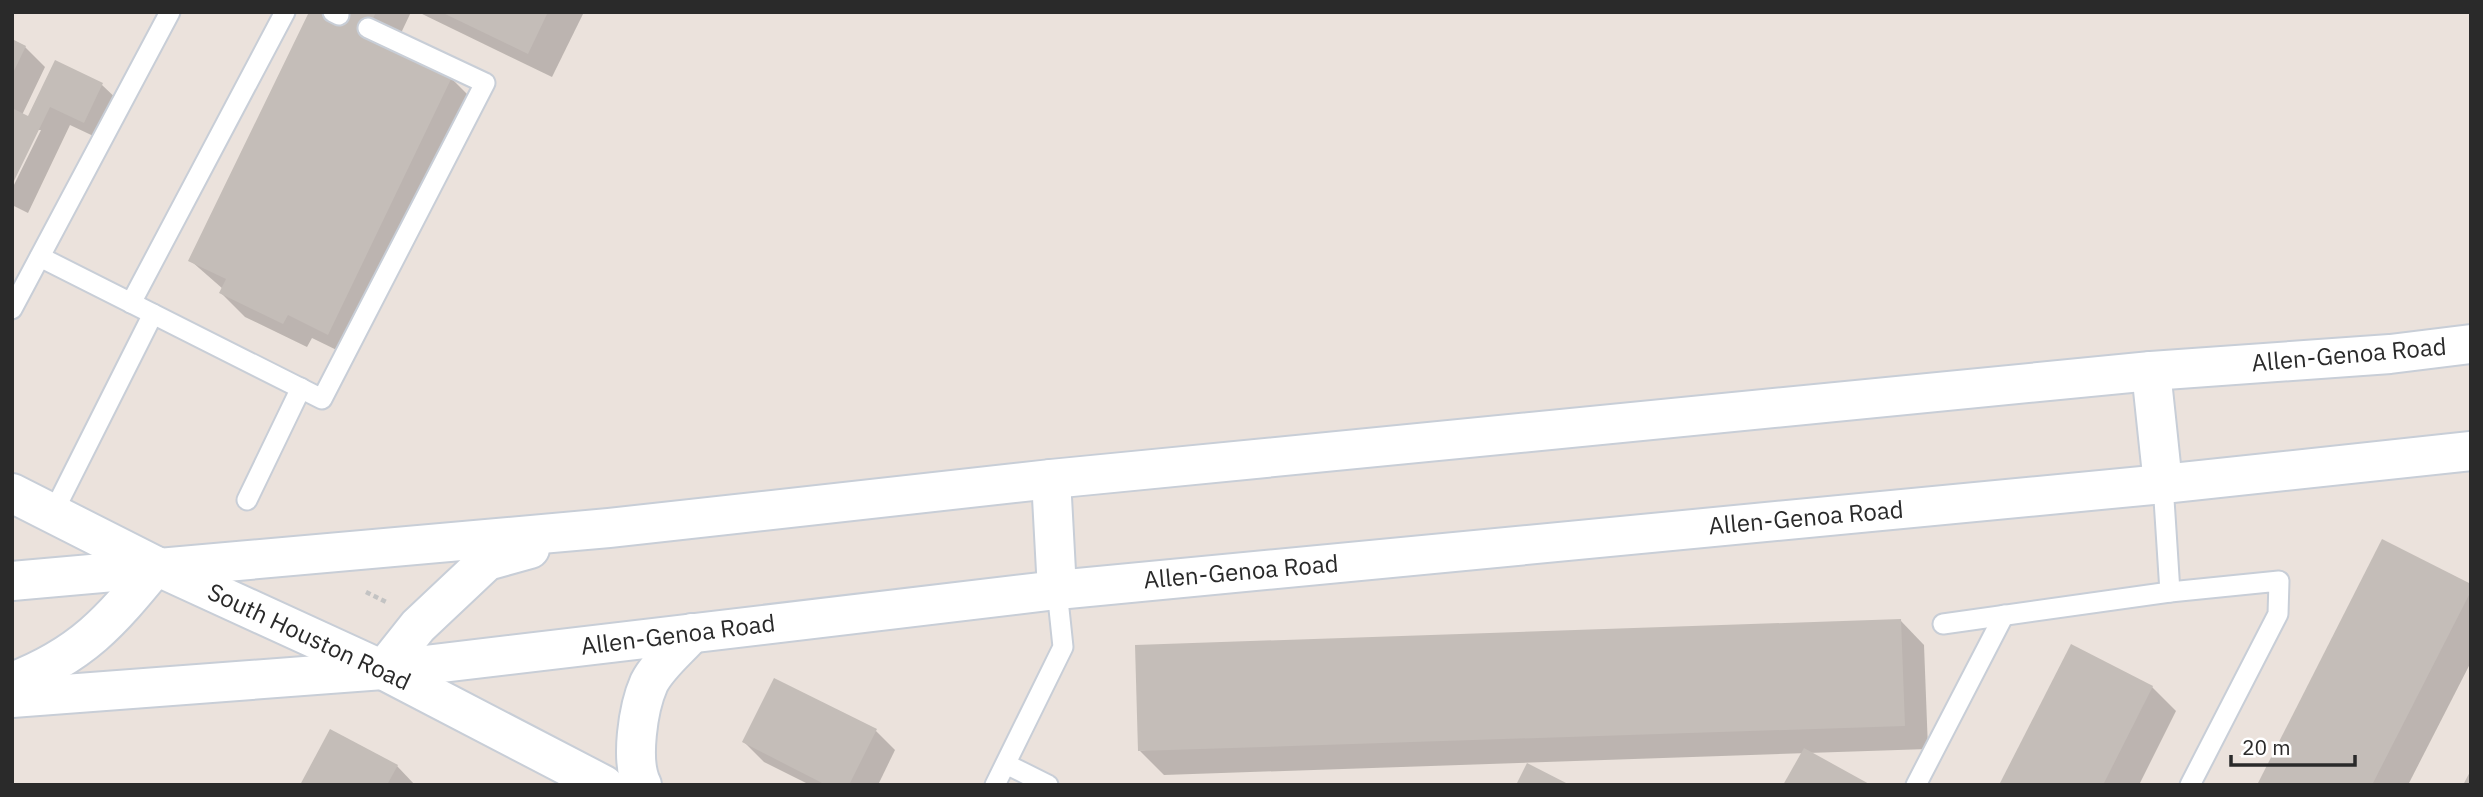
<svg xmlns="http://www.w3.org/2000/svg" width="2483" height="797" font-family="'IBM Plex Sans',sans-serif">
	<rect width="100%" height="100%" fill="#ebe2dc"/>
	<g fill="#0003">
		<polygon points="342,12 411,12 393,50 451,78 475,102 353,358 312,338 307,347 245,317 221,293 223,289 191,261"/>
		<polygon points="418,12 584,12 552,77"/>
		<polygon points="12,41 25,47 45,67 22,115 29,118 56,62 102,85 122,104 104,141 70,125 28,213 12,205 12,189 41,130 37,130 12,181"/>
		<polygon points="2471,586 2471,662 2408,785 2259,785"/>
		<polygon points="1900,620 1924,645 1928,749 1164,775 1140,751"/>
		<polygon points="2152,687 2176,711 2139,785 2001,785"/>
		<polygon points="876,731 895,750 878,785 810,785 764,762 744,742"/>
		<polygon points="397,766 415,785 302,785"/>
	</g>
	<g fill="#c4bdb8">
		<polygon points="309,12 376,12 366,34 452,77 328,335 288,315 283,324 219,293 226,279 188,261"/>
		<polygon points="441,12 548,12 528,54"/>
		<polygon points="12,39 26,46 12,75"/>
		<polygon points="55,60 103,83 84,123 50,107 12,185 12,108 28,116"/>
		<polygon points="2382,539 2471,584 2471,591 2372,785 2257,785"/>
		<polygon points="1901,619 1905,726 1138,751 1135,645"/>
		<polygon points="2071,644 2153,686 2103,785 1999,785"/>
		<polygon points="774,678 877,729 849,785 826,785 742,742"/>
		<polygon points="330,729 398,765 387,785 300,785"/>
		<polygon points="1804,748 1871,785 1783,785"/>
		<polygon points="1527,763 1570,785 1516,785"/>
		<polygon points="2471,770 2471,785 2463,785"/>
	</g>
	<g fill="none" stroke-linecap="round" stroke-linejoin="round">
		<defs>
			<g id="service">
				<polyline points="333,12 339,15"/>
				<polyline points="40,257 322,399 485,83 368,28"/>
				<polyline points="131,303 285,12"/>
				<polyline points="12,309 170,12"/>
				<polyline points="2163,484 2170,592"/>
				<polyline points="247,500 301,388"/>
				<polyline points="53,513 153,314"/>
				<polyline points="1943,624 2170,592 2279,581 2278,614 2190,785"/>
				<polyline points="1006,764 1048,785"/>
				<polyline points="995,785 1063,647 1057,590"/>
				<polyline points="1916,785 2004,615"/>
			</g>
			<polyline id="tertiary" points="12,493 156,566 383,670 604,785"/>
			<g id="secondary">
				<polyline points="2151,371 2163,484"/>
				<polyline points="1051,479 1057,590"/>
				<polyline points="12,581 609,528 1051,479 2151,371 2390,354 2471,344"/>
				<polyline points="383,670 418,626 487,561 530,549"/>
				<path d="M12,682c70,-27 98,-60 144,-116"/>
				<polyline points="12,698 383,670 1057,590 2163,484 2471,451"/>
				<path d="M642,785c-12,-24 -4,-77 7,-102 9,-18 30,-35 43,-50"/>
			</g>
		</defs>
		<use href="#service" stroke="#c8ced7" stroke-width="23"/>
		<use href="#tertiary" stroke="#c8ced7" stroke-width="42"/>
		<use href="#secondary" stroke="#c8ced7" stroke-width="42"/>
		<polyline stroke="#c3c3c3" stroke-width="4.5" stroke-dasharray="5 3.5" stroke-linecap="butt" points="366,592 386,602"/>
		<use href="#service" stroke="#fff" stroke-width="19"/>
		<use href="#tertiary" stroke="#fff" stroke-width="38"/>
		<use href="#secondary" stroke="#fff" stroke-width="38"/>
	</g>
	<g text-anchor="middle" stroke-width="5" stroke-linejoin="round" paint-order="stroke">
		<g font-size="24" fill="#2a2a2a" stroke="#fff">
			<text transform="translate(2349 355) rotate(-5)" y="8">Allen-Genoa Road</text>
			<text transform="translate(1806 518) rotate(-5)" y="8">Allen-Genoa Road</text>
			<text transform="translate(1241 572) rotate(-5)" y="8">Allen-Genoa Road</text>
			<text transform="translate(678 635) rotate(-7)" y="8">Allen-Genoa Road</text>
			<text transform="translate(309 637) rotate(25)" y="8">South Houston Road</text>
		</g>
	</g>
	<rect width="2483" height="797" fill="none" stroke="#2a2a2a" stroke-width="28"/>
	<path d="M2231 755v10h124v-10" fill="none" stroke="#2a2a2a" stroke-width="3.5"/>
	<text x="2242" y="755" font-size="21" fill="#2a2a2a" stroke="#ffffff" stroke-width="5" paint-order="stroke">20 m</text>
</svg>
